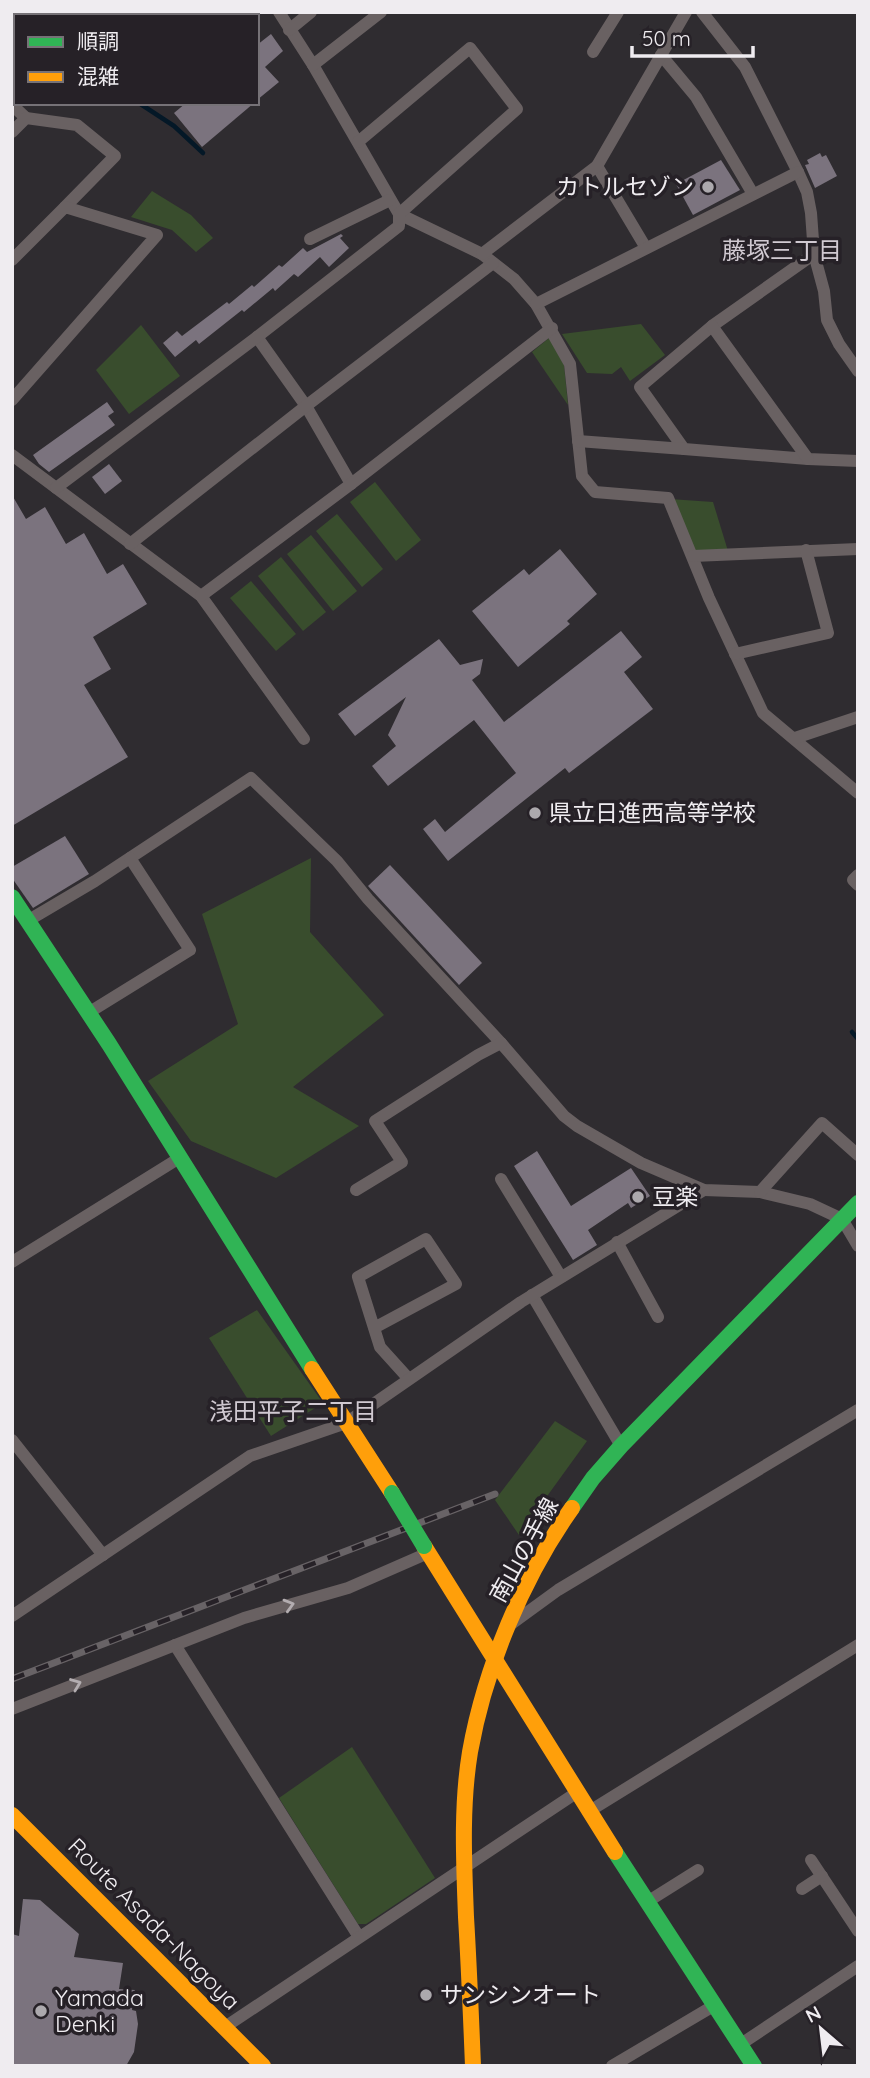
<svg xmlns="http://www.w3.org/2000/svg" width="870" height="2078" font-family="Quicksand,'Noto Sans JP',sans-serif">
	<rect width="100%" height="100%" fill="#2f2c30"/>
	<g fill="#394d2d">
		<polygon points="152,191 191,215 213,238 196,252 172,230 131,217"/>
		<polygon points="641,324 665,355 630,381 621,367 612,374 587,373 562,334"/>
		<polygon points="141,325 180,376 129,414 96,370"/>
		<polygon points="549,338 564,365 568,405 532,352"/>
		<polygon points="375,482 421,540 396,561 350,502"/>
		<polygon points="670,499 713,502 728,551 695,553"/>
		<polygon points="337,514 383,569 362,587 316,531"/>
		<polygon points="311,535 357,591 333,611 287,554"/>
		<polygon points="281,557 326,612 303,631 258,576"/>
		<polygon points="251,581 296,634 276,651 230,598"/>
		<polygon points="311,858 310,932 384,1015 293,1087 359,1126 276,1178 191,1141 148,1081 238,1024 202,914"/>
		<polygon points="257,1310 323,1403 271,1436 209,1338"/>
		<polygon points="555,1421 587,1441 519,1535 495,1500"/>
		<polygon points="352,1747 435,1878 366,1924 358,1924 279,1798"/>
	</g>
	<g fill="none" stroke-linecap="round" stroke-linejoin="round">
		<g stroke="#041827" stroke-width="4.5">
			<polyline points="12,49 16,51"/>
			<polyline points="139,103 174,126 203,153"/>
			<polyline points="852,1032 858,1039"/>
		</g>
	</g>
	<g fill="#7b737e">
		<polygon points="271,34 283,51 265,67 279,82 257,100 257,45"/>
		<polygon points="186,103 254,103 202,147 174,113"/>
		<polygon points="820,153 822,157 826,155 837,176 815,188 805,165 809,164 807,160"/>
		<polygon points="721,160 740,190 693,215 676,184"/>
		<polygon points="341,234 343,236 340,238 349,248 329,267 320,257 298,277 294,274 275,291 273,288 244,312 242,310 199,344 196,340 175,357 163,343 177,331 182,336 227,302 229,304 252,285 254,287 279,265 282,267 303,248 307,252"/>
		<polygon points="107,402 114,412 108,416 115,425 49,472 39,464 33,455"/>
		<polygon points="109,464 122,481 105,494 92,477"/>
		<polygon points="12,495 26,519 45,507 66,544 84,533 107,574 123,564 147,604 93,637 111,669 84,685 128,757 12,826"/>
		<polygon points="560,549 597,594 567,621 570,624 518,667 472,611 524,569 529,575"/>
		<polygon points="621,631 642,657 624,672 653,709 569,773 565,768 448,861 423,829 435,819 445,832 516,773 474,720 388,786 372,766 396,746 388,735 406,697 355,736 338,714 439,639 460,665 483,659 480,674 472,680 504,722"/>
		<polygon points="65,836 89,874 33,908 12,878 12,867"/>
		<polygon points="390,865 482,963 459,985 368,886"/>
		<polygon points="537,1151 571,1206 631,1168 650,1196 631,1208 628,1203 588,1230 597,1245 573,1260 514,1166"/>
		<polygon points="23,1899 40,1900 79,1934 74,1957 123,1963 119,1989 135,1990 132,2010 136,2011 138,2024 134,2052 126,2066 12,2066 12,1934 19,1936"/>
	</g>
	<g fill="none" stroke-linecap="round" stroke-linejoin="round">
		<g stroke="#696162" stroke-width="12">
			<polyline points="279,12 313,65 399,214 482,254 514,279 536,304 570,364 582,476 595,492 668,498 709,598 763,713 858,793"/>
			<polyline points="702,12 745,67 798,172 807,192 811,213 814,254 824,291 827,320 839,344 858,371"/>
			<polyline points="289,30 311,12"/>
			<polyline points="593,52 618,12"/>
			<polyline points="661,55 696,97 753,194"/>
			<polyline points="313,65 381,12"/>
			<polyline points="12,105 26,118"/>
			<polyline points="12,132 26,118 77,125 115,156 65,207"/>
			<polyline points="597,166 646,248"/>
			<polyline points="310,239 390,200"/>
			<polyline points="482,254 597,166 686,12"/>
			<polyline points="814,254 712,326 640,387 684,449 808,459 858,461"/>
			<polyline points="12,260 65,207 157,235 12,400"/>
			<polyline points="536,304 798,172"/>
			<polyline points="712,326 808,459"/>
			<polyline points="257,337 306,406 351,484"/>
			<polyline points="578,441 684,449"/>
			<polyline points="12,455 201,596 304,739"/>
			<polyline points="56,488 257,337 399,226 399,214 517,109 470,48 358,142"/>
			<polyline points="130,544 306,406 493,263"/>
			<polyline points="693,556 858,549"/>
			<polyline points="201,596 351,484 552,328"/>
			<polyline points="735,654 828,633 806,550"/>
			<polyline points="795,738 858,717"/>
			<polyline points="858,875 853,880 858,885"/>
			<polyline points="29,920 95,881 251,778 337,861 368,899 501,1043 564,1116 577,1126 641,1163 704,1190 760,1192 810,1204 842,1219 858,1246"/>
			<polyline points="88,1013 190,950 130,858"/>
			<polyline points="501,1179 561,1277"/>
			<polyline points="356,1190 402,1162 375,1121 478,1055 501,1043"/>
			<polyline points="760,1192 822,1123 858,1155"/>
			<polyline points="617,1242 658,1317"/>
			<polyline points="12,1262 181,1157"/>
			<polyline points="532,1295 621,1446"/>
			<polyline points="374,1328 456,1284 426,1239 358,1277 380,1347 408,1378"/>
			<polyline points="12,1440 103,1555"/>
			<polyline points="12,1616 250,1456 346,1423 521,1302 704,1190"/>
			<polyline points="510,1625 558,1590 858,1410"/>
			<polyline points="175,1645 359,1937"/>
			<polyline points="12,1709 244,1618 348,1588 428,1553"/>
			<polyline points="588,1812 858,1645"/>
			<polyline points="811,1860 858,1931"/>
			<polyline points="802,1889 822,1876"/>
			<polyline points="647,1902 698,1870"/>
			<polyline points="225,2027 576,1793"/>
			<polyline points="741,2044 858,1966"/>
			<polyline points="612,2066 715,2005"/>
		</g>
		<g stroke="#30b455" stroke-width="16">
			<polyline points="12,897 109,1044 312,1369"/>
			<polyline points="572,1508 593,1478 621,1446 858,1203"/>
			<polyline points="615,1852 754,2066"/>
		</g>
		<g stroke="#ff9f0a" stroke-width="16">
			<polyline points="312,1369 392,1493"/>
			<polyline points="424,1546 615,1852"/>
			<polyline points="12,1815 263,2066"/>
			<path d="M473,2066c-2,-50 -4,-99 -7,-149 -2,-54 -5,-111 4,-165 15,-84 53,-175 102,-244"/>
		</g>
		<defs>
			<polyline id="rail" points="12,1679 495,1494"/>
		</defs>
		<use href="#rail" stroke="#686366" stroke-width="7"/>
		<use href="#rail" stroke="#262127" stroke-width="4.5" stroke-dasharray="13" stroke-linecap="butt"/>
		<polyline stroke="#30b455" stroke-width="16" points="392,1493 424,1546"/>
	</g>
	<defs><path id="oneway-chevron" d="M-2-3.5L2.5 0L-2 3.5" fill="none" stroke-width="1.6" stroke-linecap="round" stroke-linejoin="round" transform="scale(1.75)"/></defs>
	<g stroke="#b3adb0">
		<use href="#oneway-chevron" transform="translate(289 1605) rotate(-16)"/>
		<use href="#oneway-chevron" transform="translate(76 1684) rotate(-21)"/>
	</g>
	<g fill="#aca9ad" stroke="#262127" stroke-width="2.5">
		<circle cx="708" cy="187" r="7"/>
		<circle cx="535" cy="813" r="7"/>
		<circle cx="638" cy="1197" r="7"/>
		<circle cx="426" cy="1995" r="7"/>
		<circle cx="41" cy="2011" r="7"/>
	</g>
	<g text-anchor="middle" stroke-width="7" stroke-linejoin="round" paint-order="stroke">
		<g font-size="23" fill="#efecf0" stroke="#262127" text-anchor="start">
			<text x="694" y="195" text-anchor="end">カトルセゾン</text>
			<text x="549" y="821">県立日進西高等学校</text>
			<text x="652" y="1205">豆楽</text>
			<text x="440" y="2003">サンシンオート</text>
			<text x="55" y="2006">Yamada<tspan x="55" dy="26">Denki</tspan></text>
		</g>
		<g font-size="23" fill="#efecf0" stroke="#262127">
			<text transform="translate(524 1550) rotate(-61)" y="8">南山の手線</text>
			<text transform="translate(154 1924) rotate(45)" y="8">Route Asada-Nagoya</text>
		</g>
		<g font-size="24" fill="#d0c9d1" stroke="#262127">
			<text x="782" y="259">藤塚三丁目</text>
			<text x="293" y="1420">浅田平子二丁目</text>
		</g>
	</g>
	<rect width="870" height="2078" fill="none" stroke="#efecf0" stroke-width="28"/>
	<rect x="14" y="14" width="245" height="91" fill="#262127" stroke="#767277" stroke-width="2"/>
	<rect x="28" y="37" width="35" height="10" fill="#30b455" stroke="#767277" stroke-width="2"/>
	<text x="77" y="49" font-size="21" fill="#efecf0">順調</text>
	<rect x="28" y="72" width="35" height="10" fill="#ff9f0a" stroke="#767277" stroke-width="2"/>
	<text x="77" y="84" font-size="21" fill="#efecf0">混雑</text>
	<g transform="translate(821 2029) rotate(332)" stroke="#262127" stroke-width="5" paint-order="stroke">
	<path d="M0-5L12 26L0 18L-12 26Z" fill="#efecf0"/>
	<text y="-10" font-size="19" font-weight="bold" text-anchor="middle" fill="#efecf0">N</text>
	</g>
	<path d="M632 46v10h121v-10" fill="none" stroke="#efecf0" stroke-width="3.5"/>
	<text x="642" y="46" font-size="21" fill="#efecf0" stroke="#262127" stroke-width="5" paint-order="stroke">50 m</text>
</svg>
